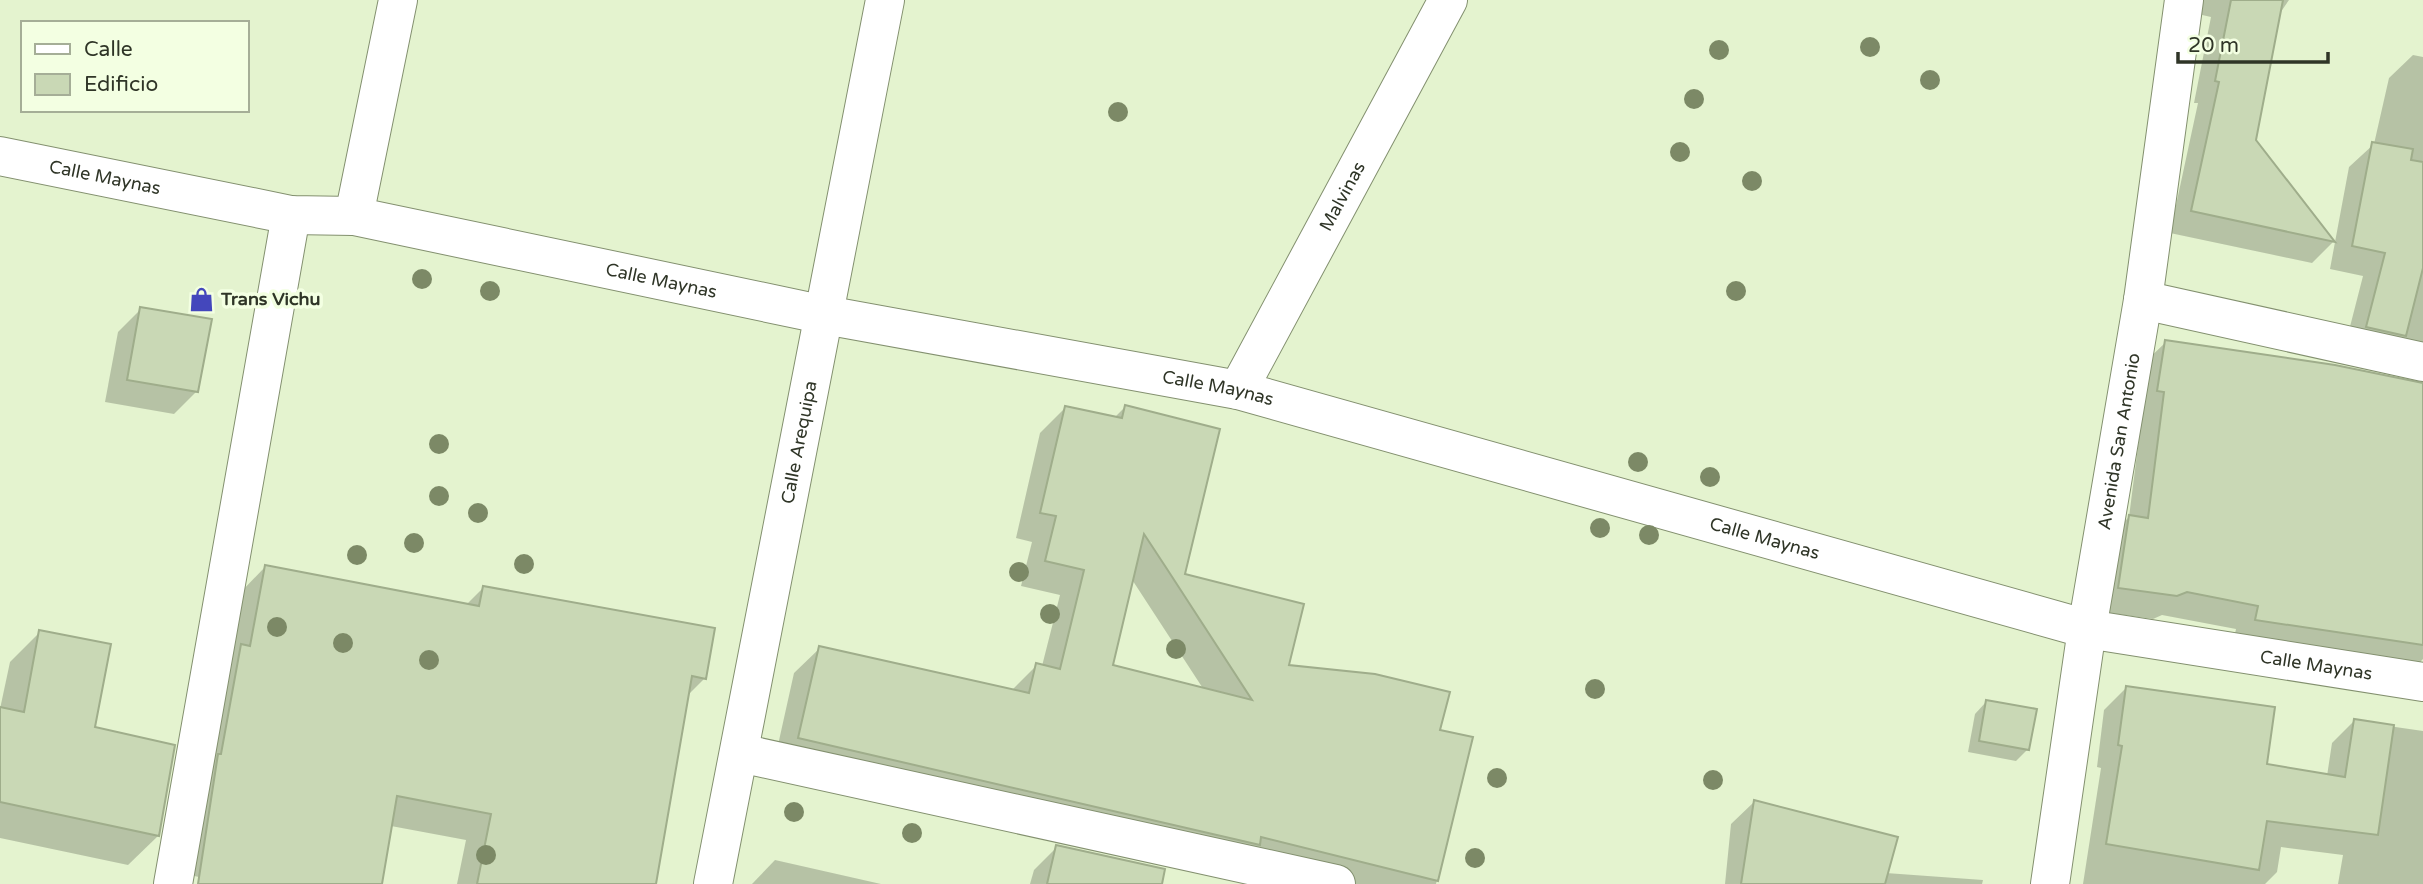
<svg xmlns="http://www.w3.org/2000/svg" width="2423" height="884" font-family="'Varela Round',sans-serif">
	<rect width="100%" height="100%" fill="#e4f3cf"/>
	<g fill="#0003" fill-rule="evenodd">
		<polygon points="2192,0 2289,0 2278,16 2254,141 2333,242 2312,263 2170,233 2198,103 2194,103 2211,17 2189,12"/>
		<polygon points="2413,55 2423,57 2423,659 2413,669 2233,643 2236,629 2162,615 2153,619 2095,611 2106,540 2129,517 2142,415 2142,365 2166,342 2421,385 2421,380 2344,350 2363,276 2330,269 2349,167 2374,144 2389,78"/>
		<polygon points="141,309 196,392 174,414 105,402 118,332"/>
		<path d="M1125,407l58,168 104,91 151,65 33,8 -35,145h-137l-525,-121 20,-90 26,-25 191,43 26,-26 5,1 18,-71 -39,-9 11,-44 -16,-4 24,-105 25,-25 49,10zM1131,578l73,112 -93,-24z"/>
		<polygon points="265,567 466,605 483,588 705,678 687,696 654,884 457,884 466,840 391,826 380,884 231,884 176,872 239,594"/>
		<polygon points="40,632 158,836 128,865 0,838 0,709 10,662"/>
		<polygon points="2126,688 2265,765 2327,776 2332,743 2354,721 2423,731 2423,884 2338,884 2343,855 2281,847 2277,872 2265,884 2083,884 2101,768 2097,767 2104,710"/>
		<polygon points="1986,702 2028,749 2016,761 1968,752 1975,714"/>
		<polygon points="1754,802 1886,873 1983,880 1982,884 1725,884 1731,824"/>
		<polygon points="1057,847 1160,884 1030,884 1034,870"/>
		<polygon points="775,860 881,884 752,884"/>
	</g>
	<g fill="#c9d8b5" stroke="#9fad8b" stroke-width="2" fill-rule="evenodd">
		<polygon points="2231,0 2283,0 2256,140 2335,242 2191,211 2219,82 2215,81"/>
		<polygon points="2372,142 2413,149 2411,160 2423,162 2423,268 2406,336 2366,327 2385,253 2352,246"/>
		<polygon points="140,307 212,319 198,392 127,380"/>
		<polygon points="2165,340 2335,365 2423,383 2423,645 2255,620 2258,606 2187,592 2177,596 2118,588 2129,515 2148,518 2164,392 2157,391"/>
		<path d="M1125,405l95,24 -35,145 119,30 -15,61 86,9 75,18 -10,38 33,7 -35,144 -177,-44 -1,8 -462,-107 21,-92 210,47 7,-30 24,6 24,-99 -39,-9 11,-45 -16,-3 25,-107 57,12zM1144,534l23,35 85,131 -139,-35z"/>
		<polygon points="265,565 479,606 483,586 715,628 706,679 692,676 656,884 477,884 491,814 397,796 382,884 198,884 218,754 221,754 241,644 250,646"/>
		<polygon points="39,630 111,644 95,727 175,745 159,836 0,802 0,707 24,712"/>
		<polygon points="2126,686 2275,707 2267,764 2345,777 2354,719 2394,725 2378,835 2267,821 2259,870 2106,844 2122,746 2118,745"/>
		<polygon points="1986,700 2037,709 2029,750 1979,741"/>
		<polygon points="1754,800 1898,837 1885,884 1741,884"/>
		<polygon points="1056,845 1165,869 1162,884 1047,884"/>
	</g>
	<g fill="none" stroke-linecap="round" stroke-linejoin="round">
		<defs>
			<g id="street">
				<path id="s1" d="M0,156l291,59 63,1 471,99 413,75 849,239 336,53"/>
				<polyline points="354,216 398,0"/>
				<polyline points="2143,300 2423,362"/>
				<path id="s2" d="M1238,390l210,-390"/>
				<polyline points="740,753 1336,884"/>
				<polyline points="173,884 291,215"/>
				<path id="s3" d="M713,884l172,-884"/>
			</g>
			<g id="secondary">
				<path id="s4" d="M2050,884l37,-255 56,-329 41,-300"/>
			</g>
		</defs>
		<use href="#street" stroke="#83906f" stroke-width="40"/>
		<use href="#secondary" stroke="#83906f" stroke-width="40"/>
		<use href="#street" stroke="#fff" stroke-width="38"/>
		<use href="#secondary" stroke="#fff" stroke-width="38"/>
	</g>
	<g fill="#7c8966">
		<circle cx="1870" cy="47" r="10"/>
		<circle cx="1719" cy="50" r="10"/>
		<circle cx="1930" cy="80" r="10"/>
		<circle cx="1694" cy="99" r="10"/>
		<circle cx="1118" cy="112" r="10"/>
		<circle cx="1680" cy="152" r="10"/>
		<circle cx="1752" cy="181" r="10"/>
		<circle cx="422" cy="279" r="10"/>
		<circle cx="490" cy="291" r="10"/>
		<circle cx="1736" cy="291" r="10"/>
		<circle cx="439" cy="444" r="10"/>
		<circle cx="1638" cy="462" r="10"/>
		<circle cx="1710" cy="477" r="10"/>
		<circle cx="439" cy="496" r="10"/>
		<circle cx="478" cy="513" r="10"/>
		<circle cx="1600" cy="528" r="10"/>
		<circle cx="1649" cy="535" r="10"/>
		<circle cx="414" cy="543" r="10"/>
		<circle cx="357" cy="555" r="10"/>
		<circle cx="524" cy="564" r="10"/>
		<circle cx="1019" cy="572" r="10"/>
		<circle cx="1050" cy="614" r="10"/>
		<circle cx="277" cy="627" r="10"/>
		<circle cx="343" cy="643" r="10"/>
		<circle cx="1176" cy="649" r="10"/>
		<circle cx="429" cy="660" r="10"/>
		<circle cx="1595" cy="689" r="10"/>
		<circle cx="1497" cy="778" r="10"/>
		<circle cx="1713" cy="780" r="10"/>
		<circle cx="794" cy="812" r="10"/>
		<circle cx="912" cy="833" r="10"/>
		<circle cx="486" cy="855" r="10"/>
		<circle cx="1475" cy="858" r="10"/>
	</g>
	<defs>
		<symbol id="shop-bare" viewBox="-9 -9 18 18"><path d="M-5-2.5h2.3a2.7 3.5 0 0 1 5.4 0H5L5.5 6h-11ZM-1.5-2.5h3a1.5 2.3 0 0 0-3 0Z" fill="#4447bc" stroke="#f3ffe2" stroke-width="2.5" paint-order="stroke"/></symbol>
	</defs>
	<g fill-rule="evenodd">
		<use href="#shop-bare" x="184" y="282" width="35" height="35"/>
	</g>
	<g text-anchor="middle" stroke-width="7" stroke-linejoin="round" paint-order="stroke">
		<g font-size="18" fill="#2f3527" stroke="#f3ffe2">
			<text dy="6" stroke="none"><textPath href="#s1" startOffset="107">Calle Maynas</textPath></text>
			<text dy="6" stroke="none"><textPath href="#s2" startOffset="220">Malvinas</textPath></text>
			<text dy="6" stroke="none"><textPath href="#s1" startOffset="674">Calle Maynas</textPath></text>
			<text dy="6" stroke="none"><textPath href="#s1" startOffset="1241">Calle Maynas</textPath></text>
			<text dy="6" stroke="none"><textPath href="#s3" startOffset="450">Calle Arequipa</textPath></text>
			<text dy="6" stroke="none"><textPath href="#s4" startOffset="448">Avenida San Antonio</textPath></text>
			<text dy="6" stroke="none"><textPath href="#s1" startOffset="1808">Calle Maynas</textPath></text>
			<text dy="6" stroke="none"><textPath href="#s1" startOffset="2375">Calle Maynas</textPath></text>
		</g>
		<g font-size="18" font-weight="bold" fill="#2f3527" stroke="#f3ffe2" text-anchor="start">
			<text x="221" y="305">Trans Vichu</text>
		</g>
	</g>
	<rect x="21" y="21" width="228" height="91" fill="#f3ffe2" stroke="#a5ae97" stroke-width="2"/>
	<rect x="35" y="44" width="35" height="10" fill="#ffffff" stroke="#a5ae97" stroke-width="2"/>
	<text x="84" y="56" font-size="21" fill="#2f3527">Calle</text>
	<rect x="35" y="74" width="35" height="21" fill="#c9d8b5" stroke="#a5ae97" stroke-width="2"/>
	<text x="84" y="91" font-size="21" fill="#2f3527">Edificio</text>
	<path d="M2178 52v10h150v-10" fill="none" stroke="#2f3527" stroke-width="3.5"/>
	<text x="2188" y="52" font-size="21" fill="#2f3527" stroke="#f3ffe2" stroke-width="5" paint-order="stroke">20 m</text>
</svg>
